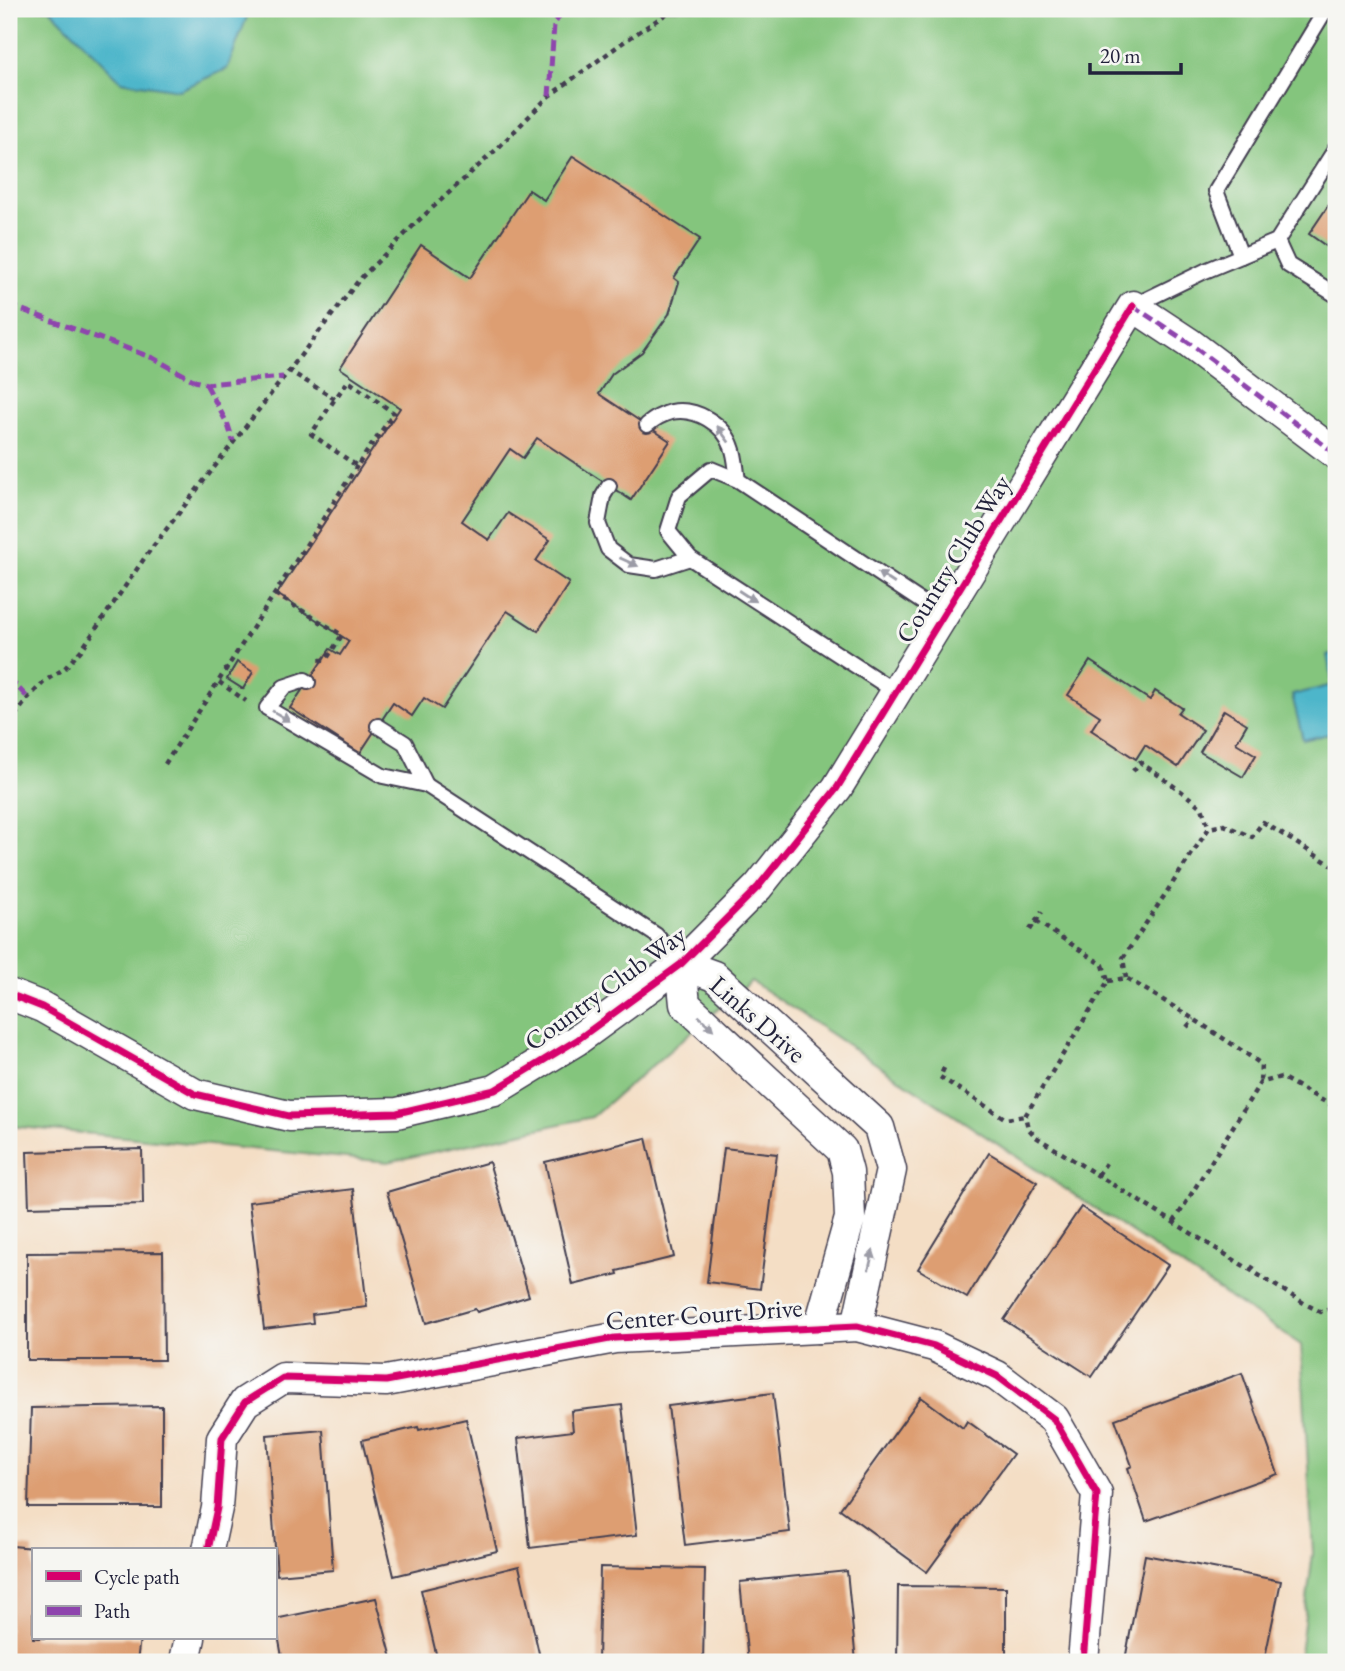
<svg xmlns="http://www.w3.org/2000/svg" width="1345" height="1671" font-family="'EB Garamond',serif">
	<rect width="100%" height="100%" fill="#f6f6f2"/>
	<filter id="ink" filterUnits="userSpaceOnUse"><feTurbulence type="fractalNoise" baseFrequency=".0143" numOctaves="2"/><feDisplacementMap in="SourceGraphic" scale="14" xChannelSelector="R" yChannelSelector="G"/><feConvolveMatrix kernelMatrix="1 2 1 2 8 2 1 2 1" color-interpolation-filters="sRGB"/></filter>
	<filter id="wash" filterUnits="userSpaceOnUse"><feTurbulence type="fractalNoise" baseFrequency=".00686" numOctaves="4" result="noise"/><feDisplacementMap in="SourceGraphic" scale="28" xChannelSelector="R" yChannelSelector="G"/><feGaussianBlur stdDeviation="1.57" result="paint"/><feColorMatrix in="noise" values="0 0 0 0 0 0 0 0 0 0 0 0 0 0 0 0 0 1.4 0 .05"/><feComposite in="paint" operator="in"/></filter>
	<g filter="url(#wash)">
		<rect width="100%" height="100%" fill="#f4dec5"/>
		<polygon fill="#84c57d" stroke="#53745c" stroke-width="2" points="9,9 1336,9 1336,1662 1299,1662 1313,1553 1301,1345 751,981 592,1117 388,1162 9,1126"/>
		<g fill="#4db6ca" stroke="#386c82" stroke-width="2">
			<polygon points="50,9 250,9 227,69 179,90 121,81"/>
			<polygon points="1336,653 1336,747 1333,733 1303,740 1292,695 1333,685 1327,655"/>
		</g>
		<g id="blocks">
			<g fill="#dd9e72">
				<polygon points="573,156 700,239 674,278 679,282 669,314 642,352 612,374 599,394 670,441 631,500 537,438 523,458 510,449 462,521 489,540 508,513 550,540 536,561 569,583 538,631 507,611 442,709 424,698 412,716 393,703 360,753 290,708 330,649 340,655 349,641 277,594 400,408 340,368 421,245 470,278 529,190 544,200"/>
				<polygon points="1336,194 1336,253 1309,234"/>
				<polygon points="1090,661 1150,700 1155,691 1182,708 1178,713 1203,730 1178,767 1145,745 1136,759 1091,730 1100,716 1068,695"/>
				<polygon points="237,662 253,672 243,689 227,679"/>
				<polygon points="1224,710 1247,724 1236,743 1256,755 1243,777 1200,752"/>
				<polygon points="646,1138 674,1257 617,1271 618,1274 573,1285 545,1162"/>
				<polygon points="724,1148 777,1154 760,1289 707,1282"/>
				<polygon points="142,1149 143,1204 29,1207 27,1152"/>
				<polygon points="989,1153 1037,1182 967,1298 918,1269"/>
				<polygon points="489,1162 529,1296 477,1312 475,1309 426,1323 387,1192"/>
				<polygon points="353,1189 367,1307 312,1314 313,1323 264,1329 249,1202"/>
				<polygon points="1081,1207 1168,1265 1092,1377 1004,1320"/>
				<polygon points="163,1252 164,1360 27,1360 27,1253"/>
				<polygon points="1242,1373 1278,1474 1146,1521 1128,1468 1132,1466 1115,1419"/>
				<polygon points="773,1393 790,1532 685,1545 668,1406"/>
				<polygon points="921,1397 963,1428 967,1421 1013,1454 927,1572 840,1509"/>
				<polygon points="622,1405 637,1535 530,1548 518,1438 573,1431 571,1411"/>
				<polygon points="162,1406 162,1507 28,1507 31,1408"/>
				<polygon points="466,1419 497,1551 394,1576 362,1440 418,1427 419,1430"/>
				<polygon points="323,1430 333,1570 277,1575 267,1435"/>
				<polygon points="12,1546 33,1548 33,1638 140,1638 137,1662 73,1662 9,1654 9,1573"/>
				<polygon points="1145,1555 1281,1581 1264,1662 1138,1662 1125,1660"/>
				<polygon points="519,1566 541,1662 438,1662 421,1590"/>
				<polygon points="600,1567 705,1569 703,1662 598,1662"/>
				<polygon points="847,1571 856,1662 748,1662 740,1582"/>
				<polygon points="898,1586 1006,1587 1006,1662 897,1662"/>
				<polygon points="376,1598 393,1662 283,1662 275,1619"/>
			</g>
		</g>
	</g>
	<g filter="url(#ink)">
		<use href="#blocks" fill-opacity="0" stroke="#423e50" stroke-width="2"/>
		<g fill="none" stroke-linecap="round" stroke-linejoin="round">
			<defs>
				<g id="lane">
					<polyline points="1277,241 1288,265 1336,295"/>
					<polyline points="1241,256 1216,191 1326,9"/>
					<polyline points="1133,306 1205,271 1277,241 1336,148"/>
					<path d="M647,425c6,-5 16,-11 24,-13 25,-5 53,12 61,35 4,10 4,23 6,33l205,136"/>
					<polyline points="738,480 711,469 679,496 668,531 690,558 896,692"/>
					<polyline points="609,486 603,496 598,523 608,549 629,565 656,569 690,558"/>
					<polyline points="308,682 305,680 284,687 267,708 383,776 426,785 405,743 378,726"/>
					<polyline points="426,785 656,935 681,964"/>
				</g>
				<g id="street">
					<polyline points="9,994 42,1007 195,1094 289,1116 397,1113 495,1090 577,1040 681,964 758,887 837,788 1133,306 1189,343 1336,454"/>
					<polyline points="819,1328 850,1218 848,1172 842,1150 685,1004 681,964 714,976 879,1127 891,1170 857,1326"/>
					<polyline points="208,1550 217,1508 222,1438 245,1402 283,1378 386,1381 615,1338 857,1326 934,1346 997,1376 1054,1419 1097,1494 1083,1662"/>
					<polyline points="187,1662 186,1656 190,1638"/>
				</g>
			</defs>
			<use href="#lane" stroke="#423e50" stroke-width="18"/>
			<use href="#street" stroke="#423e50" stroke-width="33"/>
			<g stroke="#423e50" stroke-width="4.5" stroke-dasharray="5 5" stroke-linecap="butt">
				<polyline points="288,370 335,399 348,381 394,413 357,466 311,434 335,399"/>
				<polyline points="275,594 342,635 326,660 316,660"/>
				<polyline points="219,682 246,701"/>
				<polyline points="9,724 28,698 45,681 65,668 82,649 148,553 359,280 418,221 498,148 549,96 625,41 674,9"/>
				<polyline points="165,764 357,466"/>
				<polyline points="1133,771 1140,762 1185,794 1202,808 1209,828"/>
				<polyline points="1036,921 1103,965 1108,981 1025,1116 1028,1128 1036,1137 1307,1305 1321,1312 1336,1306"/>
				<polyline points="1030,930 1042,912"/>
				<polyline points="1126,978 1123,958 1209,828 1224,825 1252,837 1263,822 1336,868"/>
				<path d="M1108,981l18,-3c46,27 91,55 135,86l-1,19"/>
				<polyline points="1187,1027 1194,1019"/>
				<polyline points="944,1068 940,1077 1006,1119 1025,1116"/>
				<polyline points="1098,1175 1106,1163"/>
				<polyline points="1174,1222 1260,1083 1281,1077 1336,1108"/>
				<polyline points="1251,1270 1255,1264"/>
			</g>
			<use href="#lane" stroke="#fff" stroke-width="14"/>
			<use href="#street" stroke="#fff" stroke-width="30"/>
			<g stroke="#8e44ad" stroke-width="5" stroke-dasharray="10 5" stroke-linecap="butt">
				<polyline points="549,96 554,25 563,9"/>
				<polyline points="9,305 153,358 195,381 206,384 283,377"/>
				<polyline points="1133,306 1189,343 1336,454"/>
				<polyline points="206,384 228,425 233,441"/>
				<polyline points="9,678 28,698"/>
			</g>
			<defs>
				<g id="cycleway">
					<polyline points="9,994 42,1007 195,1094 289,1116 397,1113 495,1090 577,1040 681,964 758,887 837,788 1133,306"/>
					<polyline points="208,1550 217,1508 222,1438 245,1402 283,1378 386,1381 615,1338 857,1326 934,1346 997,1376 1054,1419 1097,1494 1083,1662"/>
				</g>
			</defs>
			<use href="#cycleway" stroke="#f6f6f2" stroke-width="11"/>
			<use href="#cycleway" stroke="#d6006c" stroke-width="7"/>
		</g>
		<defs><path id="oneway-solid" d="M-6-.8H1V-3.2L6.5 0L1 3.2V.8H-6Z" transform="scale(1.75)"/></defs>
		<g fill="#9c9ca7">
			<use href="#oneway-solid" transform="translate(723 434) rotate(-126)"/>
			<use href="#oneway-solid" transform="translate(629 562) rotate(24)"/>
			<use href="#oneway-solid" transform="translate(886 578) rotate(-147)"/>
			<use href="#oneway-solid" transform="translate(747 596) rotate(33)"/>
			<use href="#oneway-solid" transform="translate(281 716) rotate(31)"/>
			<use href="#oneway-solid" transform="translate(706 1023) rotate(43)"/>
			<use href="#oneway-solid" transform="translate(871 1260) rotate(-77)"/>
		</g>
	</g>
	<g text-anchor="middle" stroke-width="6" stroke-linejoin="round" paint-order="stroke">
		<g font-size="26" fill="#22223b" stroke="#f6f6f2">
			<text transform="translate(953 559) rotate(-58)" y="9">Country Club Way</text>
			<text transform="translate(605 988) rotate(-36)" y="9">Country Club Way</text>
			<text transform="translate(758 1019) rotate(41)" y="9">Links Drive</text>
			<text transform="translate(704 1314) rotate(-4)" y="9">Center Court Drive</text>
		</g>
	</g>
	<rect width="1345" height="1671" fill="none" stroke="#f6f6f2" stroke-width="35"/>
	<rect x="32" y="1548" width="245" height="91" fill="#f6f6f2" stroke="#a1a1a9" stroke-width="2"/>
	<rect x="46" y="1571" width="35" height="10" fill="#d6006c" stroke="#a1a1a9" stroke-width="2"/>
	<text x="94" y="1584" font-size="21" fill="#22223b">Cycle path</text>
	<rect x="46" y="1606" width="35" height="10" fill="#8e44ad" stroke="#a1a1a9" stroke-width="2"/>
	<text x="94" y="1618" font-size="21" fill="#22223b">Path</text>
	<path d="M1090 63v10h91v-10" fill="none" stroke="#22223b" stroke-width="3.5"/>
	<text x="1100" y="63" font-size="21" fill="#22223b" stroke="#f6f6f2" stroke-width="5" paint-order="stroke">20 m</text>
</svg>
